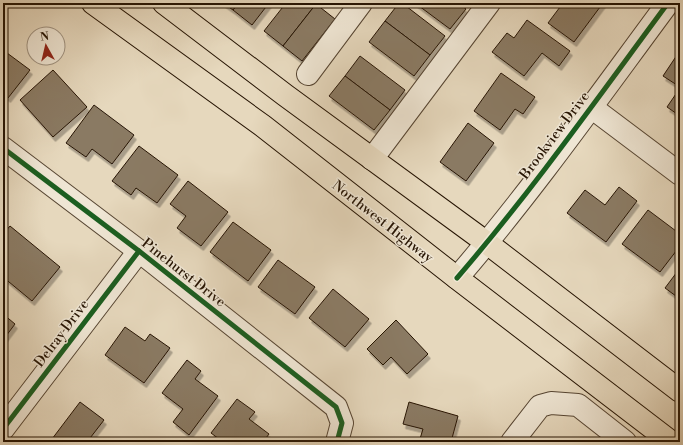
<svg xmlns="http://www.w3.org/2000/svg" width="683" height="445" font-family="'Libre Bodoni',serif">
	<defs>
		<filter id="shadow"><feDropShadow dx="2.5" dy="4.5" stdDeviation="0" flood-color="#0004"/></filter>
	</defs>
	<rect width="100%" height="100%" fill="#e6d8bd"/>
	<filter id="stains"><feTurbulence type="fractalNoise" baseFrequency=".005" numOctaves="4"/><feColorMatrix values="0 0 0 0 .2 0 0 0 0 .09 0 0 0 0 .02 0 0 0 .5 -.17"/></filter>
	<radialGradient id="worn" r=".72"><stop offset=".6" stop-color="#630" stop-opacity="0"/><stop offset="1" stop-color="#630" stop-opacity=".3"/></radialGradient>
	<g fill="#8a7a64" stroke="#261403" filter="url(#shadow)">
		<polygon points="223,3 239,3 233,10"/>
		<polygon points="239,3 269,3 252,25 233,10"/>
		<polygon points="286,3 315,3 316,4 283,46 264,31"/>
		<polygon points="399,3 402,3 445,36 430,55 385,21"/>
		<polygon points="415,3 458,3 466,9 450,29"/>
		<polygon points="563,3 603,3 574,42 548,23"/>
		<polygon points="316,4 335,19 302,61 283,46"/>
		<polygon points="527,20 570,51 559,66 542,53 524,76 492,52 507,33 514,38"/>
		<polygon points="385,21 430,55 414,76 369,42"/>
		<polygon points="3,50 30,70 8,98 3,94"/>
		<polygon points="677,55 680,57 680,87 663,76"/>
		<polygon points="360,56 405,90 390,110 345,76"/>
		<polygon points="53,70 87,107 53,137 20,100"/>
		<polygon points="501,73 535,97 523,114 515,109 500,130 474,111"/>
		<polygon points="345,76 390,110 374,130 329,96"/>
		<polygon points="680,88 680,116 667,107"/>
		<polygon points="94,105 134,135 112,164 92,149 86,157 66,143"/>
		<polygon points="468,123 494,143 466,181 440,162"/>
		<polygon points="139,146 178,175 157,203 136,188 131,195 112,181"/>
		<polygon points="188,181 228,212 201,246 177,228 186,216 170,204"/>
		<polygon points="619,187 637,201 606,242 567,213 585,190 605,205"/>
		<polygon points="648,210 680,234 680,246 660,272 622,244"/>
		<polygon points="233,222 271,250 248,281 210,252"/>
		<polygon points="10,226 60,267 32,301 3,277 3,234"/>
		<polygon points="278,260 315,287 295,314 258,287"/>
		<polygon points="680,268 680,299 665,288"/>
		<polygon points="333,289 369,319 345,347 309,318"/>
		<polygon points="3,314 15,324 3,340"/>
		<polygon points="396,320 428,354 407,374 391,357 383,365 367,349"/>
		<polygon points="125,327 145,341 150,334 170,348 144,383 105,355"/>
		<polygon points="187,360 201,371 195,379 218,396 189,435 173,422 183,409 162,393"/>
		<polygon points="237,399 255,412 249,419 269,434 263,442 223,442 211,433"/>
		<polygon points="80,402 104,420 87,442 55,442 52,439"/>
		<polygon points="409,402 458,416 451,442 419,442 423,429 403,424"/>
	</g>
	<g fill="none" stroke-linecap="round" stroke-linejoin="round">
		<defs>
			<g id="minor">
				<polyline points="308,74 361,3"/>
				<polyline points="591,107 680,174"/>
				<polyline points="3,148 139,251 336,407 342,423 337,442"/>
				<polyline points="372,159 489,3"/>
				<path d="M457,278c75,-87 142,-182 211,-275"/>
				<polyline points="3,429 139,251"/>
				<polyline points="512,442 540,406 551,403 578,405 625,442"/>
			</g>
			<g id="major">
				<polyline points="93,3 263,126 457,278 671,442"/>
				<polyline points="164,3 285,95 487,243 680,391"/>
			</g>
		</defs>
		<use href="#minor" stroke="#564532" stroke-width="24"/>
		<use href="#major" stroke="#261403" stroke-width="24"/>
		<use href="#minor" stroke="#efe6d4" stroke-width="22"/>
		<use href="#major" stroke="#e6d8bd" stroke-width="22"/>
		<defs>
			<g id="cycleway">
				<polyline points="3,148 139,251 336,407 342,423 337,442"/>
				<path d="M457,278c75,-87 142,-182 211,-275"/>
				<polyline points="3,429 139,251"/>
			</g>
		</defs>
		<use href="#cycleway" stroke="#efe6d4" stroke-width="8"/>
		<use href="#cycleway" stroke="#1b5e20" stroke-width="5"/>
	</g>
	<g text-anchor="middle" stroke-width="3" stroke-linejoin="round" paint-order="stroke">
		<g font-size="14" fill="#261403" stroke="#efe6d4">
			<text transform="translate(554 135) rotate(-53)" y="5">Brookview Drive</text>
			<text transform="translate(383 221) rotate(38)" y="5">Northwest Highway</text>
			<text transform="translate(184 272) rotate(38)" y="5">Pinehurst Drive</text>
			<text transform="translate(61 333) rotate(-53)" y="5">Delray Drive</text>
		</g>
	</g>
	<rect width="683" height="445" fill="none" stroke="#e6d8bd" stroke-width="16"/>
	<rect x="4" y="4" width="675" height="437" fill="none" stroke="#261403" stroke-width="2"/>
	<rect x="8" y="8" width="667" height="429" fill="none" stroke="#261403"/>
	<g transform="translate(46 46) rotate(352)"><circle r="19" fill="#efe6d4" stroke="#9f9280"/>
	<path d="M0-3L7 15L0 10L-7 15Z" fill="#8f2418"/>
	<text y="-6" font-size="11" font-weight="bold" text-anchor="middle" fill="#261403">N</text>
	</g>
	<rect width="100%" height="100%" filter="url(#stains)"/>
	<rect width="100%" height="100%" fill="url(#worn)"/>
</svg>
